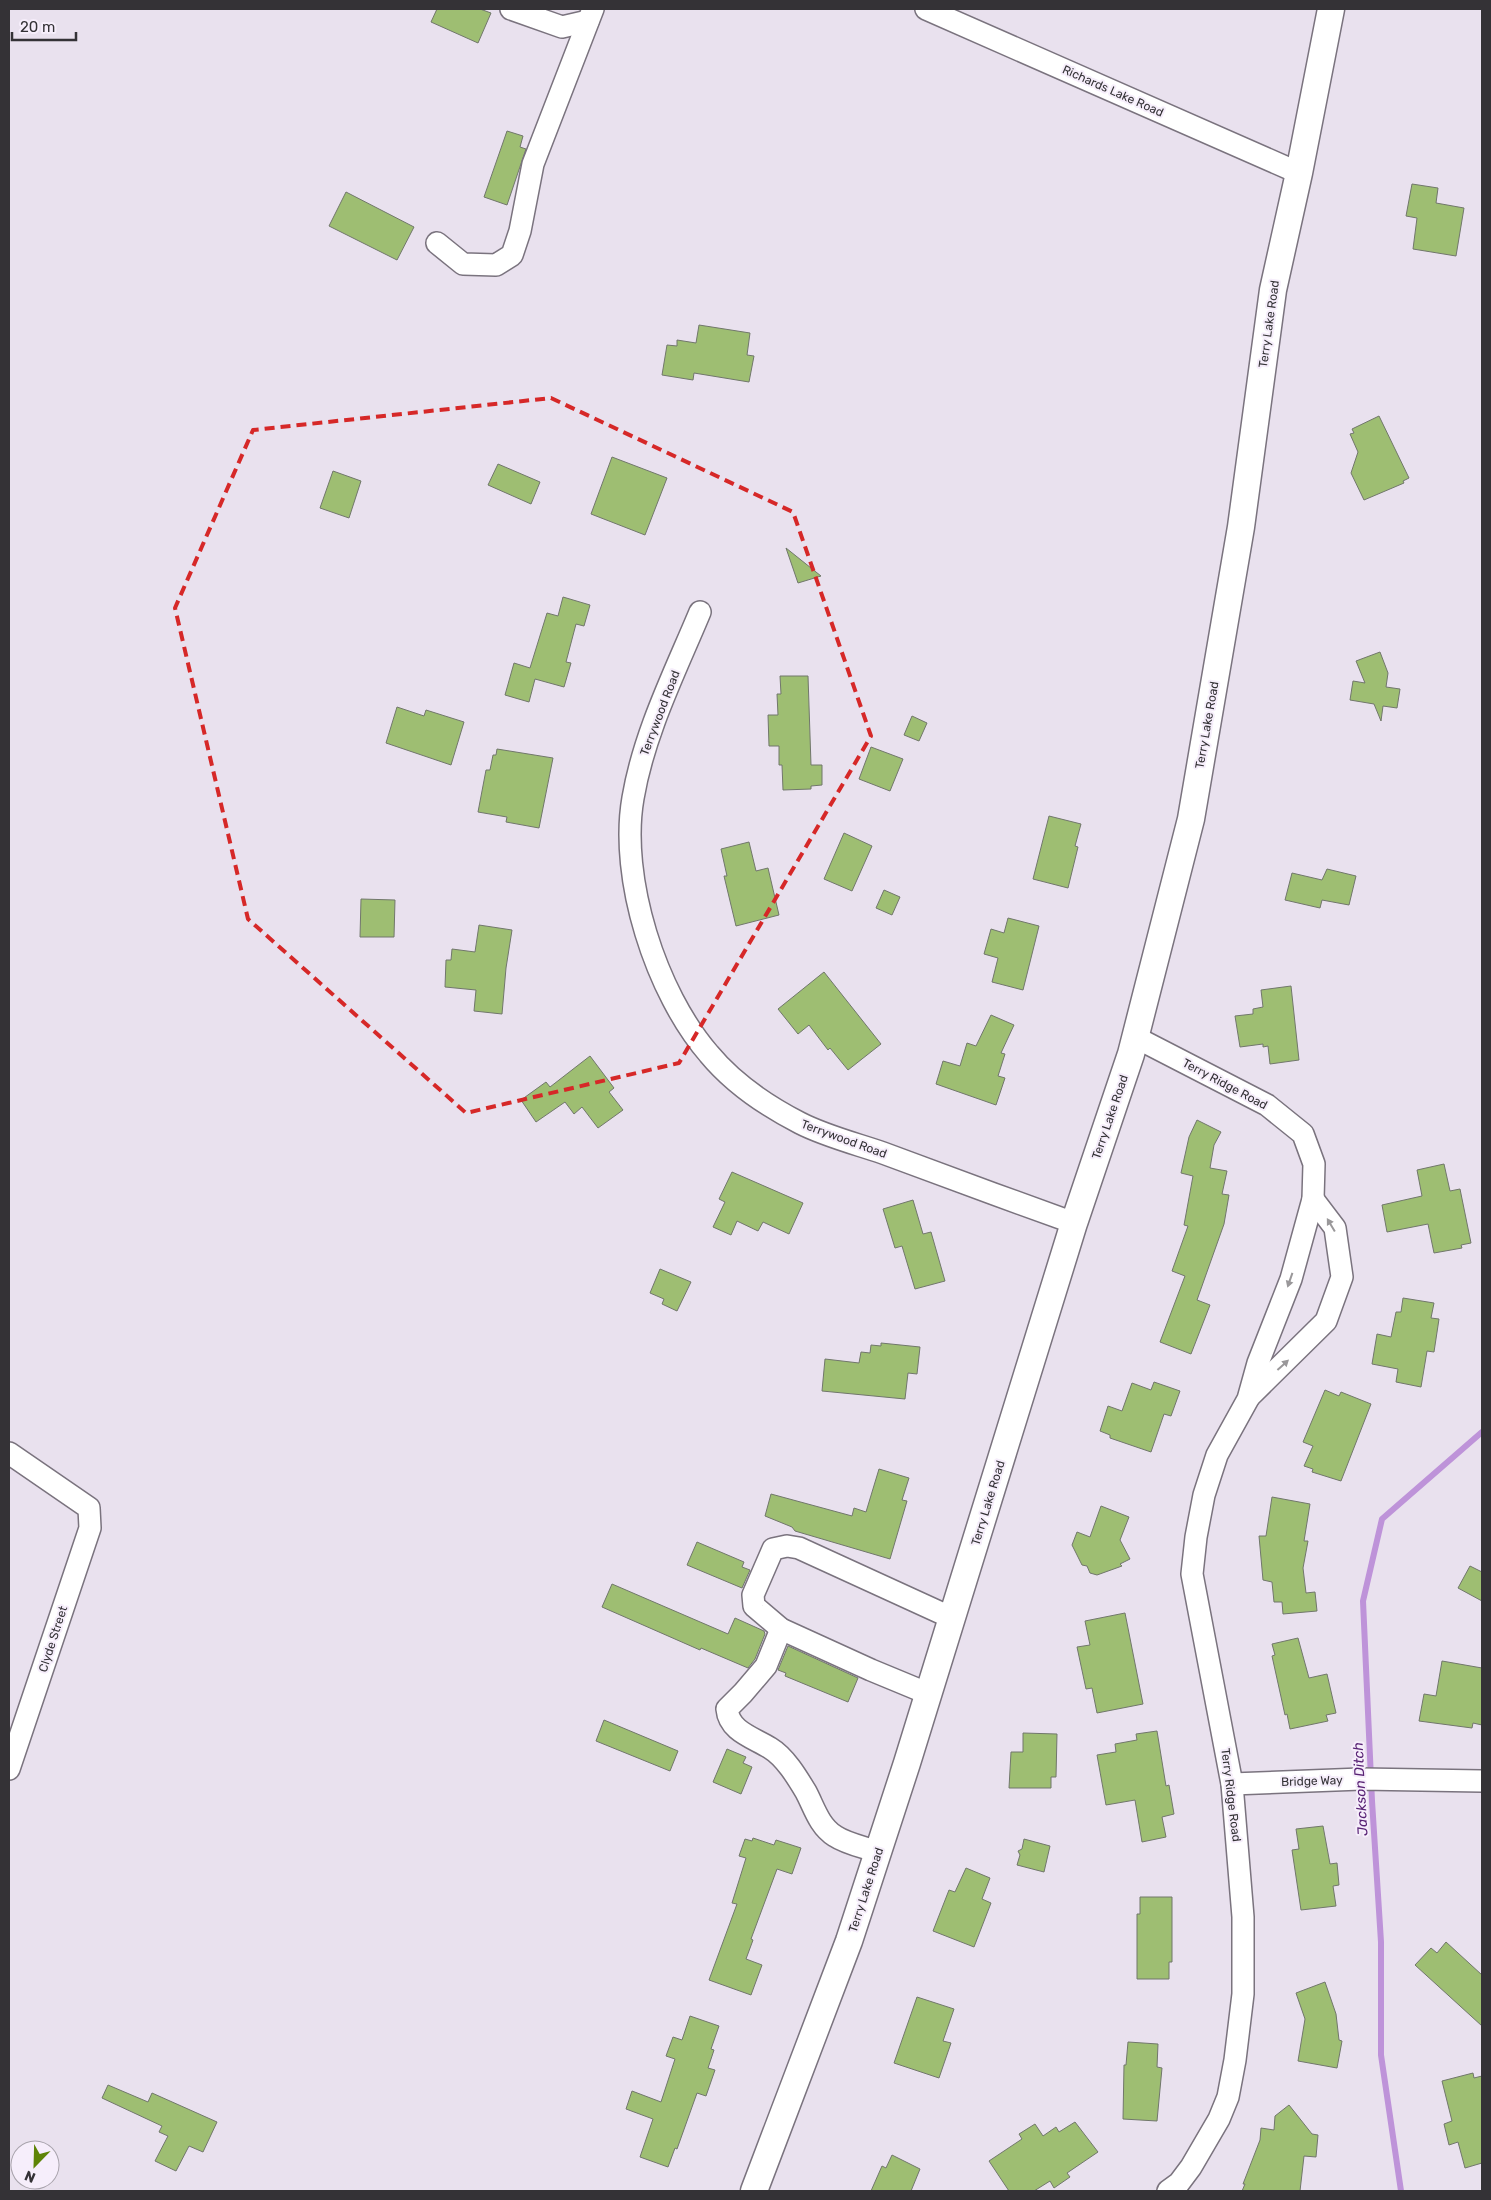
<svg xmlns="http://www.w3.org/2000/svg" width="1491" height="2200" font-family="Rubik,sans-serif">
	<rect width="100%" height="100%" fill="#e9e1ee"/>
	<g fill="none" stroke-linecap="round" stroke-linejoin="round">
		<polyline stroke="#be93d9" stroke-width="6" points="1401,2191 1381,2055 1381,1942 1372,1801 1363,1601 1382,1519 1482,1432"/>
	</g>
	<g fill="#9ebe72" stroke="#71776b">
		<polygon points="437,9 480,9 491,13 478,43 431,22"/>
		<polygon points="507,131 523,136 520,147 526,149 507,205 484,197"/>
		<polygon points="1412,184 1438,188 1436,203 1464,208 1456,256 1413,249 1417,218 1406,216"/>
		<polygon points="346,192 414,227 397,260 329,226"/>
		<polygon points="699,325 750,333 747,355 754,356 749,382 694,373 693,380 662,375 667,345 677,346 677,340 696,343"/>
		<polygon points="1379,416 1409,478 1403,481 1404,483 1364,500 1351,473 1358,452 1350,434 1354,433 1352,429"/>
		<polygon points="612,457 667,478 645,535 591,514"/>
		<polygon points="498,464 540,482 531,504 488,485"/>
		<polygon points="333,471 361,481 349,518 320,508"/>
		<polygon points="786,548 821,576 798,583"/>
		<polygon points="563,597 590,605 584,626 576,624 566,662 571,663 564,687 535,679 529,702 505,695 514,663 530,668 547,613 558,616"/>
		<polygon points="1380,652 1388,673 1386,687 1400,689 1397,708 1383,706 1381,721 1374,704 1350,700 1353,681 1365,683 1356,661"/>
		<polygon points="780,676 808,676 811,765 822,765 822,785 811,786 811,789 783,790 782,765 779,765 779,746 769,746 768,715 778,715 777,694 781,694"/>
		<polygon points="397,707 424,716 426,710 464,722 451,765 386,743"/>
		<polygon points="912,716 927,723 919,741 904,735"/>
		<polygon points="871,747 903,759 890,791 859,779"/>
		<polygon points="497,749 553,758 539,828 506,822 507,817 478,812 486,770 490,770 493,755 496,755"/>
		<polygon points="1049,816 1081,824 1075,846 1078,847 1068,888 1033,879"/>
		<polygon points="844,833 872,846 852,891 824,879"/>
		<polygon points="749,842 756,871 768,868 779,915 736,926 724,876 727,876 721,849"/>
		<polygon points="1327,869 1356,876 1349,905 1322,900 1320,908 1285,900 1292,873 1322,880"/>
		<polygon points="884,890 900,897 892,915 876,908"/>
		<polygon points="361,899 395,900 394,937 360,937"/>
		<polygon points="1008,918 1039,926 1023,990 992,982 998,958 984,954 991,929 1004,933"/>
		<polygon points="479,925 512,930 506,968 502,1014 474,1011 476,990 445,987 446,960 451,960 452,949 475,952"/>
		<polygon points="824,972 881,1044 848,1070 830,1048 828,1050 809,1025 798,1034 778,1009"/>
		<polygon points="1291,986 1299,1060 1270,1064 1268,1046 1263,1047 1263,1044 1240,1047 1235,1016 1253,1014 1253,1009 1263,1007 1261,990"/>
		<polygon points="991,1015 1014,1025 1001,1053 1005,1054 998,1076 1005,1078 996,1105 936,1084 943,1061 960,1066 967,1043 976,1046"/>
		<polygon points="590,1056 614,1088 609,1092 623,1110 598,1128 582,1107 574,1114 565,1102 536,1122 521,1100 546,1082 550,1087"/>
		<polygon points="1197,1120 1221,1132 1214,1145 1210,1168 1227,1171 1222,1194 1229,1195 1224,1224 1197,1300 1210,1305 1191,1354 1160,1342 1185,1276 1172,1271 1188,1226 1184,1225 1193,1176 1181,1173 1189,1137"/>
		<polygon points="1444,1164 1450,1191 1460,1189 1471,1243 1461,1245 1462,1248 1434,1253 1428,1224 1387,1232 1382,1205 1422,1196 1417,1170"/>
		<polygon points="732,1172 803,1203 789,1234 763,1222 758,1231 737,1221 731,1235 713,1227 725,1202 719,1199"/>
		<polygon points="913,1200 923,1234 931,1232 945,1281 915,1289 902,1246 895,1248 883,1209"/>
		<polygon points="660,1269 691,1282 677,1311 662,1304 664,1299 650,1293"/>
		<polygon points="1403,1298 1434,1303 1431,1318 1439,1319 1434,1352 1427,1351 1421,1387 1396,1382 1398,1369 1372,1364 1377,1334 1391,1337 1396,1312 1401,1312"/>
		<polygon points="881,1343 920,1347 917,1374 908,1373 905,1399 822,1391 825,1359 859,1363 861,1352 870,1353 871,1345 881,1346"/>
		<polygon points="1154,1382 1180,1391 1171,1416 1164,1414 1151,1452 1110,1438 1110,1435 1100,1431 1108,1406 1122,1411 1132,1383 1151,1390"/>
		<polygon points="1325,1390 1339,1396 1341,1392 1371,1404 1341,1481 1312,1472 1313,1469 1304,1466 1313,1446 1303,1442"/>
		<polygon points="879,1469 909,1478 902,1500 907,1501 890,1559 795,1531 792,1527 765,1516 771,1494 852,1516 854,1508 866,1512"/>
		<polygon points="1272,1497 1310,1504 1304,1541 1308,1541 1303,1568 1306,1593 1315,1592 1317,1611 1283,1614 1282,1602 1274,1602 1272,1582 1263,1580 1259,1536 1266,1536"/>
		<polygon points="1101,1506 1129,1517 1120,1540 1130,1559 1120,1564 1122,1566 1097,1575 1090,1573 1087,1566 1082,1565 1072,1545 1077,1532 1090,1537"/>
		<polygon points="697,1542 744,1562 742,1567 750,1570 742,1588 687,1565"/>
		<polygon points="1470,1566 1482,1572 1482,1601 1458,1588"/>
		<polygon points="612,1584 728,1634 735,1618 764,1631 765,1634 755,1659 748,1668 701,1648 700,1650 602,1607"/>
		<polygon points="1125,1613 1143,1704 1097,1713 1092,1688 1086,1689 1077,1647 1090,1645 1085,1621"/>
		<polygon points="1298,1638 1309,1678 1327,1674 1336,1713 1326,1715 1328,1721 1290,1729 1287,1714 1285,1715 1272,1656 1275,1655 1272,1644"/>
		<polygon points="788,1646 858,1678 848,1702 785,1676 786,1673 778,1670"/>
		<polygon points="1442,1661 1482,1668 1482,1725 1473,1723 1472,1728 1419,1721 1424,1694 1436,1696"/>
		<polygon points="604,1720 678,1751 670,1771 596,1741"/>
		<polygon points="1157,1731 1166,1786 1169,1785 1174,1814 1162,1817 1166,1837 1142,1842 1135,1800 1106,1805 1097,1755 1116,1752 1115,1744 1137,1740 1136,1734"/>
		<polygon points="1023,1733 1057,1734 1056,1777 1051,1777 1051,1788 1009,1788 1011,1752 1023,1752"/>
		<polygon points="727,1749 746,1757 743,1763 752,1767 741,1794 713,1782"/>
		<polygon points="1323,1826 1330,1864 1337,1863 1339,1885 1333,1886 1336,1906 1301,1910 1292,1850 1299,1849 1296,1829"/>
		<polygon points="753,1838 774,1845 776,1840 801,1848 792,1874 777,1869 751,1939 753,1940 746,1959 762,1965 751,1995 709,1980 737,1904 732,1903 746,1858 739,1856 745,1839 752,1841"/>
		<polygon points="1024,1839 1050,1846 1044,1872 1017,1865 1020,1855 1018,1851 1022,1849"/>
		<polygon points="966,1868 990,1878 982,1899 991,1903 974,1947 933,1931 949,1890 955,1892"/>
		<polygon points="1140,1897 1172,1897 1172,1962 1169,1962 1169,1979 1137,1979 1137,1914 1140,1914"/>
		<polygon points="1446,1942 1482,1975 1482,2026 1415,1965 1431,1948 1437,1953"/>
		<polygon points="1325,1982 1336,2014 1339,2040 1342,2041 1337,2068 1298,2061 1305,2019 1296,1993"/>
		<polygon points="917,1997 954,2009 943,2041 951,2043 939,2078 894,2063"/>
		<polygon points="690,2016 719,2026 711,2049 714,2050 708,2068 715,2070 706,2096 697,2093 677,2149 675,2148 668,2167 640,2157 653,2119 626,2109 632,2091 661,2102 675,2059 666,2056 673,2037 682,2040"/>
		<polygon points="1128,2042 1158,2044 1157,2067 1162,2068 1157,2121 1123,2119 1124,2065 1126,2065"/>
		<polygon points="1473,2073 1474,2078 1482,2076 1482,2163 1465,2168 1458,2142 1449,2145 1444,2124 1452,2121 1442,2081"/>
		<polygon points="108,2085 148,2102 152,2093 217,2122 203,2152 189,2146 176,2171 155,2161 168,2136 159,2132 162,2126 102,2098"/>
		<polygon points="1289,2105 1312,2134 1318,2135 1316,2157 1304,2156 1300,2191 1242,2191 1245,2184 1243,2184 1260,2140 1261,2128 1274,2130 1275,2116"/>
		<polygon points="1075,2122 1098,2152 1067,2173 1070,2177 1054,2188 1050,2181 1034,2191 1009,2191 989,2161 1022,2139 1019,2134 1035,2124 1043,2136 1056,2127 1059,2132"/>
		<polygon points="892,2155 920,2169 911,2191 871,2191 882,2166 886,2168"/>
	</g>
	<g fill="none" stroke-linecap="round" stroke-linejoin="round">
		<defs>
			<g id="minor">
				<polyline points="511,9 562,27 588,21"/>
				<polyline points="926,9 1299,173"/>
				<polyline points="437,243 463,264 496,265 512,255 520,231 533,164 593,9"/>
				<path d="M700,612c-25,60 -56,121 -67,186 -14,80 23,195 76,256 24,29 58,52 91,69 25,13 57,21 83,30 64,24 127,47 191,70"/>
				<polyline points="1135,1037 1267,1105 1303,1134 1314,1164 1313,1199 1291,1279 1258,1363 1248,1399 1217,1455 1204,1495 1196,1537 1192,1574 1232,1784 1243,1917 1243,1994 1235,2060 1228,2097 1219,2119 1191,2167 1179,2183 1168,2191"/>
				<polyline points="1250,1396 1326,1321 1342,1277 1335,1228 1313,1199"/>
				<polyline points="9,1453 89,1508 90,1528 9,1769"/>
				<path d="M781,1629l-15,37 -23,27 -16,16c2,22 25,28 43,39 15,9 27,29 36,44 8,15 13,34 29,44 12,8 29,11 43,16"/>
				<polyline points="929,1694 871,1670 781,1629 754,1606 753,1595 773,1549 787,1546 799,1548 952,1618"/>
				<polyline points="1232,1784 1361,1779 1482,1781"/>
			</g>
			<polyline id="major" points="754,2191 849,1941 907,1763 1074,1223 1131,1054 1191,819 1241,527 1273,290 1299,173 1331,9"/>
		</defs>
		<use href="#minor" stroke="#7a737e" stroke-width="24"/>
		<use href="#major" stroke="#7a737e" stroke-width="29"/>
		<use href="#minor" stroke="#fff" stroke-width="21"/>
		<use href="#major" stroke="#fff" stroke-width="26"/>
	</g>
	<defs><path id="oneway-solid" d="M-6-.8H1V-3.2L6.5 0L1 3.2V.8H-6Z" transform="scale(1.25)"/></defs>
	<g fill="#9a989a">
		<use href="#oneway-solid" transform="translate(1331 1225) rotate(-121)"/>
		<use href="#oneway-solid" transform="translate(1290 1280) rotate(109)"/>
		<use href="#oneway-solid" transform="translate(1283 1365) rotate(-42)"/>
	</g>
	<path fill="none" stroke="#d62828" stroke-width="4" stroke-dasharray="10 6" stroke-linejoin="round" d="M551,398l242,114 78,224 -192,327 -213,50 -218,-194 -73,-311 78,-178z"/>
	<g text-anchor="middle" stroke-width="4" stroke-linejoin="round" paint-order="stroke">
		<g font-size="12" fill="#343236" stroke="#f6eefb">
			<text transform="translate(1113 91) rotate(24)" y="4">Richards Lake Road</text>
			<text transform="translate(1269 324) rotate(-82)" y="4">Terry Lake Road</text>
			<text transform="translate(660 713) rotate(-69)" y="4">Terrywood Road</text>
			<text transform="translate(1207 725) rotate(-80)" y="4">Terry Lake Road</text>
			<text transform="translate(1225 1084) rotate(28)" y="4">Terry Ridge Road</text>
			<text transform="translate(1110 1117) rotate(-71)" y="4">Terry Lake Road</text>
			<text transform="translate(844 1139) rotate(20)" y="4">Terrywood Road</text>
			<text transform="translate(988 1503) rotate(-73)" y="4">Terry Lake Road</text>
			<text transform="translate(53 1639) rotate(-72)" y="4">Clyde Street</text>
			<text transform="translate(1312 1781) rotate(-2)" y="4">Bridge Way</text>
			<text transform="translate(1231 1795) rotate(83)" y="4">Terry Ridge Road</text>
			<text transform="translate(866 1890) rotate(-72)" y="4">Terry Lake Road</text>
		</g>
		<g font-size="14" font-style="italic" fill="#582274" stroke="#f6eefb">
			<text transform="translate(1360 1789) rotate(-93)" y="5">Jackson Ditch</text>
		</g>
	</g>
	<rect width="1491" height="2200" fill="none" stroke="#343236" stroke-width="20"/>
	<g transform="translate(35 2165) rotate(203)"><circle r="24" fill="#f6eefb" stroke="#a8a3ac"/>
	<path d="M0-4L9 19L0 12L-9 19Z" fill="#5e8406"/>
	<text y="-8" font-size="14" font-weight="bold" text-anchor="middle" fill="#343236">N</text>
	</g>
	<path d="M12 32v8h64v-8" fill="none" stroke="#343236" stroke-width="2.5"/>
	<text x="20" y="32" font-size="15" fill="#343236" stroke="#f6eefb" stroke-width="4" paint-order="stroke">20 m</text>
</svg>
